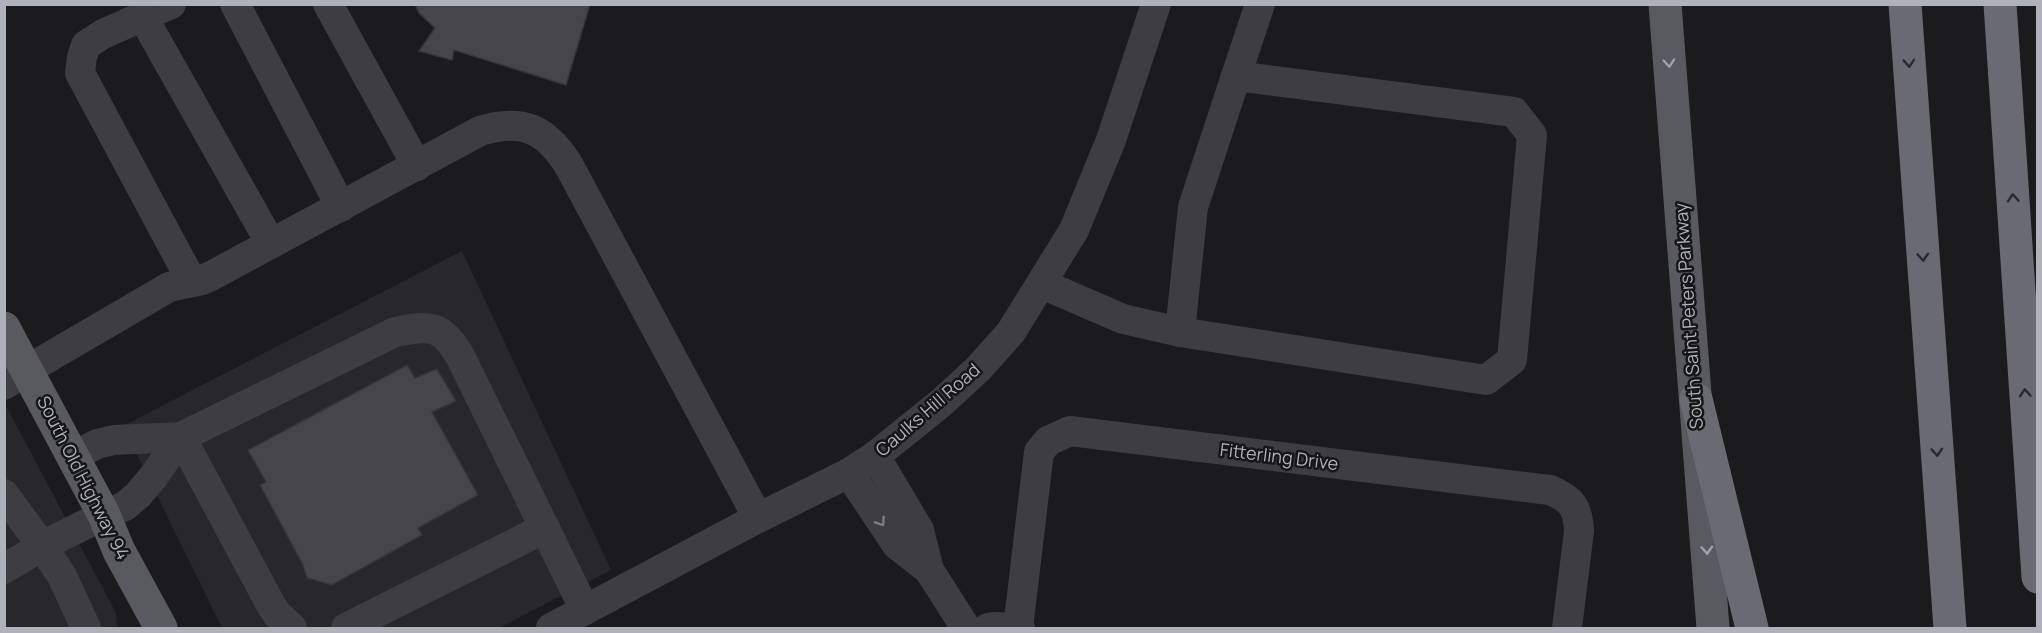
<svg xmlns="http://www.w3.org/2000/svg" width="2042" height="633" font-family="Manrope,sans-serif">
	<rect width="100%" height="100%" fill="#1b1b1d"/>
	<g fill="#28272a">
		<polygon points="462,251 611,570 499,628 222,628 123,426"/>
		<polygon points="4,402 116,613 117,628 5,628"/>
	</g>
	<g fill="#46464a" stroke="#363539" stroke-width="1.5">
		<polygon points="415,4 590,4 566,85 454,50 452,60 419,51 435,28 419,13"/>
		<polygon points="407,365 415,378 437,369 456,401 432,412 478,495 418,528 422,535 332,585 307,578 303,565 260,485 266,482 248,450"/>
	</g>
	<g fill="none" stroke-linecap="round" stroke-linejoin="round">
		<g stroke="#3d3d42" stroke-width="30">
			<polyline points="171,4 103,34 86,45 82,57 80,73 192,282"/>
			<polyline points="235,4 341,207"/>
			<polyline points="328,4 417,166"/>
			<polyline points="143,17 271,244"/>
			<polyline points="1042,284 1123,319 1180,332 1486,380 1512,360 1532,135 1514,112 1236,76 1260,4"/>
			<polyline points="1180,332 1193,207 1236,76"/>
			<path d="M4,385l23,-15 142,-83 33,-7 9,-4 269,-145c41,-13 65,-3 88,33l190,354"/>
			<polyline points="875,456 919,530 929,570 966,628"/>
			<path d="M72,457l25,-13 17,-4 67,-3 214,-105c35,-7 46,-8 65,24l125,254"/>
			<polyline points="849,473 897,545 929,570"/>
			<polyline points="4,494 42,546 104,515 125,506 138,495 154,476 181,437 271,605 277,614 292,628"/>
			<polyline points="4,569 42,546 62,576 86,628"/>
			<polyline points="346,628 545,528"/>
			<polyline points="551,628 758,518 849,473 875,456 941,403 978,369 1011,332 1074,230 1111,140 1156,4"/>
			<polyline points="988,628 994,627 1020,628"/>
			<path d="M1018,628l21,-176 9,-11 22,-10 480,59c22,9 28,18 29,41l-12,97"/>
		</g>
		<g stroke="#595a60" stroke-width="33">
			<polyline points="1665,4 1713,628"/>
			<polyline points="4,328 104,515 119,551 161,628"/>
		</g>
		<g stroke="#696a72" stroke-width="33">
			<polyline points="1905,4 1950,628"/>
			<polyline points="2000,4 2038,577"/>
			<polyline points="1696,399 1752,628"/>
		</g>
	</g>
	<defs><path id="oneway-chevron" d="M-2-3.5L2.5 0L-2 3.5" fill="none" stroke-width="1.6" stroke-linecap="round" stroke-linejoin="round" transform="scale(1.5)"/></defs>
	<g stroke="#9ea0a9">
		<use href="#oneway-chevron" transform="translate(1669 63) rotate(85)"/>
		<use href="#oneway-chevron" transform="translate(1707 550) rotate(86)"/>
	</g>
	<g stroke="#2b2b2e">
		<use href="#oneway-chevron" transform="translate(1909 63) rotate(86)"/>
		<use href="#oneway-chevron" transform="translate(2013 198) rotate(-94)"/>
		<use href="#oneway-chevron" transform="translate(1923 257) rotate(86)"/>
		<use href="#oneway-chevron" transform="translate(2025 393) rotate(-94)"/>
		<use href="#oneway-chevron" transform="translate(1937 452) rotate(86)"/>
	</g>
	<use stroke="#7c7d85" href="#oneway-chevron" transform="translate(881 522) rotate(57)"/>
	<g text-anchor="middle" stroke-width="5" stroke-linejoin="round" paint-order="stroke">
		<g font-size="18" fill="#afb1bb" stroke="#161618">
			<text transform="translate(1689 316) rotate(-94)" y="6">South Saint Peters Parkway</text>
			<text transform="translate(928 410) rotate(-41)" y="6">Caulks Hill Road</text>
			<text transform="translate(1279 457) rotate(7)" y="6">Fitterling Drive</text>
			<text transform="translate(83 478) rotate(63)" y="6">South Old Highway 94</text>
		</g>
	</g>
	<rect width="2042" height="633" fill="none" stroke="#afb1bb" stroke-width="12"/>
</svg>
